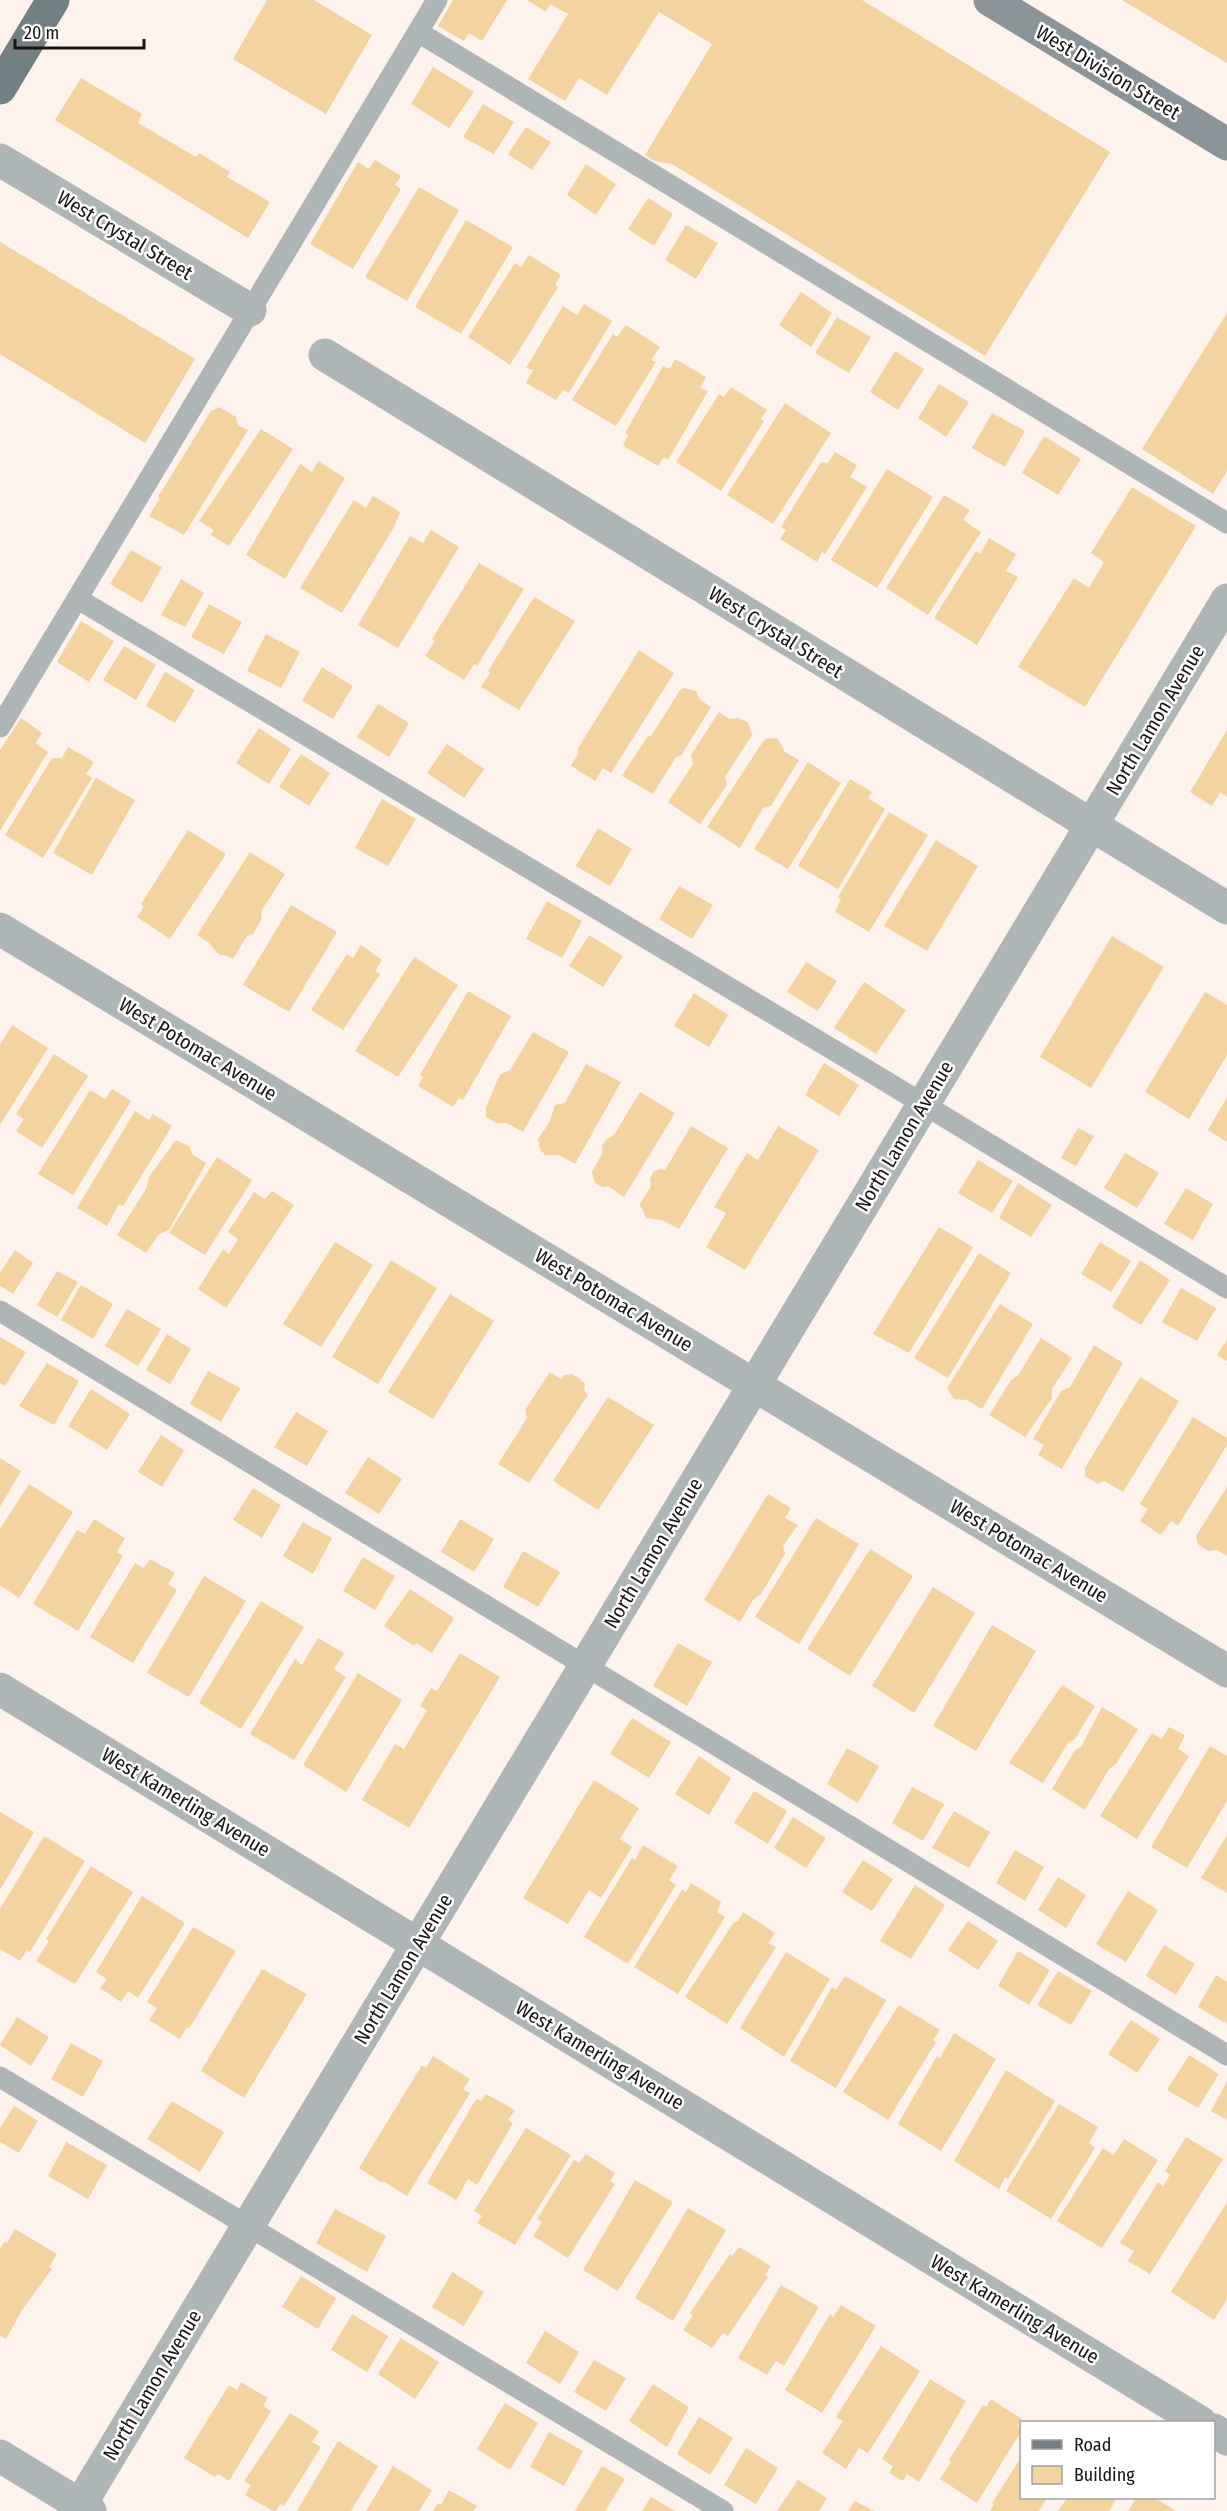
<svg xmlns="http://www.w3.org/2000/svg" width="1227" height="2511" font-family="'Fira Sans Condensed',sans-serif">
	<rect width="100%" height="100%" fill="#fef2ec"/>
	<g fill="#f3d39f">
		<polygon points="267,0 314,0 372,35 326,114 233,59"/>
		<polygon points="453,0 507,0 482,41 469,33 464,41 438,26"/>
		<polygon points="527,0 862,0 1110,152 985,356 672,164 654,161 645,155 712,44 659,12 607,95 579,78 565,101 528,79 568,14 550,4 546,12"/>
		<polygon points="1122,0 1227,0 1227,63"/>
		<polygon points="433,67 474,92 449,128 411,104"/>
		<polygon points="81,78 142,114 138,123 196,157 199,153 230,172 227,177 270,202 248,238 55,120"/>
		<polygon points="483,104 514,122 494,154 463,137"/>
		<polygon points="526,127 551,142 532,170 508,154"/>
		<polygon points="375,160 401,176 395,185 401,189 353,269 310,244 358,162 369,169"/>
		<polygon points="586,164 616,184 596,215 567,195"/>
		<polygon points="419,187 459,210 407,301 365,277"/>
		<polygon points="648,198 673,214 654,246 628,229"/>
		<polygon points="466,220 513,247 461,334 415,307"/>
		<polygon points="686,225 718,243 696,279 665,260"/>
		<polygon points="0,242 195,359 145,443 0,354"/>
		<polygon points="529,255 561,275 555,285 558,287 510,365 468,337 515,263 521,267"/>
		<polygon points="801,292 832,313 811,347 779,325"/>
		<polygon points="584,304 612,321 569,393 563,390 556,400 526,383 533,370 526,368 563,306 577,315"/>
		<polygon points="1227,313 1227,471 1213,494 1142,449"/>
		<polygon points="837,317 871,337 849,373 815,353"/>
		<polygon points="626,325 660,347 651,360 656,362 616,426 572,400 613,334 617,337"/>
		<polygon points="895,351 924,369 898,410 870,392"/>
		<polygon points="675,359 706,377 700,388 708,391 668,460 664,457 658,466 623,446 628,435 625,433 663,366 670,369"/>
		<polygon points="939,384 969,402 946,437 918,418"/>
		<polygon points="731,387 767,410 761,419 764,421 721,491 676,462 719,394 724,397"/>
		<polygon points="785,403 831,433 773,524 727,495"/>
		<polygon points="219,407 236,417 238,425 248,430 184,535 149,516 160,498 158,497 211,411"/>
		<polygon points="992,413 1025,431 1005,467 972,448"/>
		<polygon points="261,429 293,449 229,546 211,535 214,530 199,521"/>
		<polygon points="1044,436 1081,459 1058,495 1022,473"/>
		<polygon points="835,452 857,465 850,477 867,487 825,554 822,552 817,562 780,539 786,530 781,527 821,462 828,463"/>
		<polygon points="318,461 345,478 285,579 246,555 300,464 312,472"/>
		<polygon points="887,469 933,497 877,588 831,560"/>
		<polygon points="1132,487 1196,526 1085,707 1018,667 1074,578 1089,588 1104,562 1091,553"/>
		<polygon points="944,495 970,510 963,520 981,532 928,615 886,588"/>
		<polygon points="373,496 400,512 394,527 342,613 300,588 354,500 366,508"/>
		<polygon points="431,530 459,547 398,648 358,625 410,536 423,543"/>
		<polygon points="989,538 1016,554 1006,571 1018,577 977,645 934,618 976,551 980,554"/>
		<polygon points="131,550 162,567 142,603 110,584"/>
		<polygon points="479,563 524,589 477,666 474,664 464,680 425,656 435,641 432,639"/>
		<polygon points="181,579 204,593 185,627 161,615"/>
		<polygon points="534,597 575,621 519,710 481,687 490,673 488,671"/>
		<polygon points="209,604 242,622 224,654 191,637"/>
		<polygon points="81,621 114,641 89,682 57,662"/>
		<polygon points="266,634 300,652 281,688 247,671"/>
		<polygon points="124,646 156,665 136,700 103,680"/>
		<polygon points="639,650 674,673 611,773 603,768 595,781 571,766 579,752 577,750"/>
		<polygon points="322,667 353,686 333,719 302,701"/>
		<polygon points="165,672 195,690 175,723 146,706"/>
		<polygon points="684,688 696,691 700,700 711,707 681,756 676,757 653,794 622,776 647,737 652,735 680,690"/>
		<polygon points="378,704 409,723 389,757 357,737"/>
		<polygon points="719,712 729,719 738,718 748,722 752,735 725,777 727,785 700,824 668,802 693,764 691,755"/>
		<polygon points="21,718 42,733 36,743 48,752 0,831 0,750"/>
		<polygon points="259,728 291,749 269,784 236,763"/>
		<polygon points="1227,730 1227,797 1220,792 1212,806 1190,792"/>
		<polygon points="768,738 778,739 785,752 799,760 771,806 763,808 740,848 707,827 764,740"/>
		<polygon points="447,744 484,769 464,798 427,773"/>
		<polygon points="68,747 94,762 86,774 92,778 43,858 5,835 52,758 62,758"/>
		<polygon points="301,754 330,773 309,806 279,787"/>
		<polygon points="808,762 841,783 788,869 754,849"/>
		<polygon points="96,778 135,800 92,875 53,853"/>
		<polygon points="850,779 872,792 868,798 885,809 838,889 798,866"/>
		<polygon points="382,799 416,819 388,866 355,848"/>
		<polygon points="889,812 928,835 869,932 835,912 841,899 838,897"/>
		<polygon points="598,828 632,849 610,886 576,866"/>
		<polygon points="188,830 226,854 170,939 137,917 144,906 141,904"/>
		<polygon points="936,840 978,866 927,951 884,926"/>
		<polygon points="250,852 285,874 262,910 261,920 253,934 247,936 233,959 228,956 218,954 209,943 197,935"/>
		<polygon points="679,886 713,905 692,939 659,919"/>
		<polygon points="547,901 582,921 562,958 526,939"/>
		<polygon points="291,905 337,932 289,1012 243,985"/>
		<polygon points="589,935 623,956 603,987 569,966"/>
		<polygon points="1112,936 1164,967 1091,1088 1040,1057"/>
		<polygon points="361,945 382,960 375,971 380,974 343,1030 311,1010 347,954 353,958"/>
		<polygon points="414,957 458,985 398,1077 355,1051"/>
		<polygon points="806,962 837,981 818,1011 787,992"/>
		<polygon points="864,982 906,1010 876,1054 834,1028"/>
		<polygon points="468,991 511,1016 463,1100 459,1098 453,1107 418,1086 423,1077 420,1075"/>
		<polygon points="1205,992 1227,1005 1227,1055 1189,1119 1145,1092"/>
		<polygon points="694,993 728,1015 709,1047 674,1026"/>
		<polygon points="12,1025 48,1048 0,1125 0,1045"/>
		<polygon points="533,1032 569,1052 523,1132 506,1123 496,1123 486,1117 486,1108 497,1081 501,1074 510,1070"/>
		<polygon points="54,1054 88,1076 42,1148 16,1131 24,1119 16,1114"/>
		<polygon points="824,1063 859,1085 839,1116 805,1095"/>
		<polygon points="586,1064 621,1082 575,1164 559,1155 545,1155 540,1149 538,1139 549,1123 555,1105 565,1103"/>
		<polygon points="112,1089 131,1101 73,1195 38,1174 90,1090 105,1099"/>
		<polygon points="640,1092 675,1113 624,1197 608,1186 603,1187 595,1183 592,1172 602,1154 602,1145 607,1139 614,1135"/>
		<polygon points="1227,1097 1227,1142 1208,1130"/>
		<polygon points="135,1111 149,1120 153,1114 172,1126 123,1206 119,1204 107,1226 77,1208"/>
		<polygon points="691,1126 728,1148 679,1229 662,1220 646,1218 642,1208 639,1206 651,1186 650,1180 653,1172 660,1169 665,1170"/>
		<polygon points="778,1126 819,1150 745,1270 706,1247 726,1213 714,1207 747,1153 758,1160"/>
		<polygon points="1078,1128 1094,1136 1076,1166 1061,1158"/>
		<polygon points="176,1140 189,1146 193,1155 206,1163 169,1230 159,1234 146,1253 117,1235 146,1189 149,1177"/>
		<polygon points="1125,1153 1159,1173 1137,1208 1104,1188"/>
		<polygon points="217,1157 252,1180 205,1255 169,1233"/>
		<polygon points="978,1160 1013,1181 992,1213 958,1193"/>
		<polygon points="1018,1183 1052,1205 1031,1237 999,1218"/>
		<polygon points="1186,1188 1213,1204 1193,1240 1164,1224"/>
		<polygon points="272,1191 294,1205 226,1308 198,1289 223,1249 229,1254 238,1239 228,1232 254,1192 265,1199"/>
		<polygon points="939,1227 973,1247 909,1353 873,1334"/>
		<polygon points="335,1242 373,1265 321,1347 283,1324"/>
		<polygon points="1100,1242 1131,1261 1111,1292 1081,1274"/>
		<polygon points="15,1250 33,1263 13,1294 0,1286 0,1273"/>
		<polygon points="979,1253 1011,1273 948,1378 914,1358"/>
		<polygon points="391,1260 437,1288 378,1384 332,1357"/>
		<polygon points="1140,1260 1170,1280 1141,1325 1112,1307"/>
		<polygon points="57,1271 78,1282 57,1317 37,1305"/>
		<polygon points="81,1285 113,1304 93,1339 61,1320"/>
		<polygon points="1181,1288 1216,1308 1197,1341 1162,1322"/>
		<polygon points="450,1294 494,1321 433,1419 388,1392"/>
		<polygon points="1000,1304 1033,1324 982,1409 967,1400 954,1399 947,1388"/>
		<polygon points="127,1309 161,1329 138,1366 105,1346"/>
		<polygon points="167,1334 191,1349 170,1384 146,1370"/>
		<polygon points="0,1337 26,1352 5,1386 0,1383"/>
		<polygon points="1041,1338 1072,1358 1052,1389 1052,1398 1025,1437 989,1415 1011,1380 1019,1374"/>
		<polygon points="1227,1340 1227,1361 1217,1355"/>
		<polygon points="1094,1345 1123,1363 1062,1469 1038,1455 1044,1445 1033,1439 1061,1391 1070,1387"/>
		<polygon points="47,1363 79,1381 54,1425 19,1406"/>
		<polygon points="208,1371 240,1388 221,1422 190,1404"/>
		<polygon points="550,1372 561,1379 564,1375 572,1374 579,1378 585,1384 584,1390 588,1395 529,1483 498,1464 527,1418 525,1410"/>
		<polygon points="1140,1377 1179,1401 1123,1492 1104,1481 1098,1484 1085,1476 1085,1468"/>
		<polygon points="91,1389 130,1414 107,1450 68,1426"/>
		<polygon points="608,1397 654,1425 598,1510 553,1481"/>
		<polygon points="296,1412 328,1431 307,1466 274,1447"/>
		<polygon points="1193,1417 1227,1438 1227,1445 1178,1526 1171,1521 1161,1535 1140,1521 1148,1509 1140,1504"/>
		<polygon points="161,1435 184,1450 162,1487 138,1472"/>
		<polygon points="368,1457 402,1479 379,1514 345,1493"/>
		<polygon points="0,1458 21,1471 0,1507"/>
		<polygon points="29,1484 73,1512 19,1598 0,1585 0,1529"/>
		<polygon points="1227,1487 1227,1556 1217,1550 1209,1551 1203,1548 1198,1544 1196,1536"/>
		<polygon points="253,1488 281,1505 262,1538 233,1520"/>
		<polygon points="768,1494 791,1508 785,1518 798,1525 783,1546 785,1554 761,1594 753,1600 740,1622 704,1600"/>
		<polygon points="816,1518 859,1544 799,1644 755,1617"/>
		<polygon points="94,1519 125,1538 117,1552 123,1556 78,1631 33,1604 77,1530 85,1534"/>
		<polygon points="460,1519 494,1539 474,1572 441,1552"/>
		<polygon points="303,1522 332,1538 313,1574 283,1556"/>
		<polygon points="870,1549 913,1576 850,1676 807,1649"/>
		<polygon points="523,1551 560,1572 538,1607 503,1587"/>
		<polygon points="363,1557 395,1576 375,1610 343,1591"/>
		<polygon points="150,1559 175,1573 168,1584 177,1590 133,1663 90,1637 135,1563 144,1568"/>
		<polygon points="204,1576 246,1601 189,1697 147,1673"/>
		<polygon points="933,1587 975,1613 914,1713 872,1686"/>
		<polygon points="410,1589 454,1618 432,1653 416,1643 414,1646 384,1626"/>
		<polygon points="261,1601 304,1627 241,1729 199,1703"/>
		<polygon points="992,1625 1036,1651 976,1751 933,1726"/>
		<polygon points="318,1638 344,1653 334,1669 346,1677 294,1760 250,1734 295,1659 302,1665"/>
		<polygon points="678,1643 712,1662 687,1706 653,1686"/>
		<polygon points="460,1653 500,1677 409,1828 362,1800 395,1744 404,1749 427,1710 420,1706 431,1688 437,1691"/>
		<polygon points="358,1673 402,1700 346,1792 303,1765"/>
		<polygon points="1062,1685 1095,1706 1075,1739 1068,1743 1043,1783 1009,1763"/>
		<polygon points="1102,1707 1138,1729 1116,1764 1109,1769 1085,1810 1052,1789 1075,1750 1081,1747"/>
		<polygon points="632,1718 671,1742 649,1778 610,1754"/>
		<polygon points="1169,1727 1185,1735 1178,1749 1189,1756 1137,1839 1100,1816 1152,1733 1162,1739"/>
		<polygon points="1210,1746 1227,1756 1227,1801 1187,1868 1151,1847"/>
		<polygon points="847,1748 879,1766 858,1803 827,1784"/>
		<polygon points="699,1756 731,1778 709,1815 675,1794"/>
		<polygon points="594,1780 639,1808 620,1839 632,1847 601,1898 589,1890 568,1924 523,1898"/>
		<polygon points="912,1787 944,1804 923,1841 892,1823"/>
		<polygon points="754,1791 787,1811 768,1844 734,1823"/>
		<polygon points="954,1811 990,1832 969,1868 932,1848"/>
		<polygon points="0,1812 34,1832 0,1890"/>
		<polygon points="793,1817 826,1838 806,1868 774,1848"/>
		<polygon points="1227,1835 1227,1893 1201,1878"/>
		<polygon points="44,1836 85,1861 30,1952 27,1950 20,1961 0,1949 0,1909"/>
		<polygon points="643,1845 678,1866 669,1880 676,1885 628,1964 584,1937 632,1858 635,1860"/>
		<polygon points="1015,1850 1044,1867 1025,1901 996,1883"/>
		<polygon points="863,1860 893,1879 872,1911 842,1892"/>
		<polygon points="91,1866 133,1892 75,1984 36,1961 49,1941 46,1939"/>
		<polygon points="1058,1877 1086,1895 1066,1928 1038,1910"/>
		<polygon points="691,1883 721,1902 717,1912 725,1917 678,1994 634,1967 682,1890 686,1892"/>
		<polygon points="915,1885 945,1905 911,1959 880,1941"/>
		<polygon points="1128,1891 1158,1910 1126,1962 1096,1944"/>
		<polygon points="142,1896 185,1923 138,1998 128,1991 121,2002 100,1988 107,1979 96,1972"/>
		<polygon points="743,1912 775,1933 768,1943 776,1947 727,2024 685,1997 734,1922 738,1921"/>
		<polygon points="968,1921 998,1941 978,1970 948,1950"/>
		<polygon points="193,1927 236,1951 189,2029 187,2027 180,2039 149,2020 157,2008 147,2002"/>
		<polygon points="1164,1945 1195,1964 1176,1995 1146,1976"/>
		<polygon points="1018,1951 1050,1970 1029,2005 998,1986"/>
		<polygon points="786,1952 830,1979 784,2057 740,2028"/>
		<polygon points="262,1969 307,1994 244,2098 201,2071"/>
		<polygon points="1058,1971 1092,1991 1071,2025 1037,2005"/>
		<polygon points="1216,1975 1227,1982 1227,2024 1198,2007"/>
		<polygon points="845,1976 886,2000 836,2088 790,2061 832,1987 836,1990"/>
		<polygon points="899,2005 940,2030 933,2040 936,2042 888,2120 843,2092"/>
		<polygon points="17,2017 49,2037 31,2066 0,2045"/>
		<polygon points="1131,2020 1160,2039 1137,2073 1108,2054"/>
		<polygon points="954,2033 996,2059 941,2151 898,2124 937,2056 940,2058"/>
		<polygon points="71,2043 103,2061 83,2097 51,2079"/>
		<polygon points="1189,2055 1219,2074 1198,2108 1167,2090"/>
		<polygon points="433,2056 470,2079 463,2090 470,2093 407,2196 383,2181 382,2183 359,2168 422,2065 426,2068"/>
		<polygon points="1006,2070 1055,2101 1008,2179 1005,2177 999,2189 954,2161"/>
		<polygon points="1227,2081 1227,2120 1211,2111"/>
		<polygon points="486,2094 515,2110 508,2120 513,2123 477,2185 468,2179 456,2200 427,2183 476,2099 481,2101"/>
		<polygon points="172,2101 224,2132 200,2172 147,2139"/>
		<polygon points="1059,2104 1098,2127 1089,2143 1095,2148 1051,2219 1006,2191"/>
		<polygon points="14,2106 38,2121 19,2153 0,2142 0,2128"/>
		<polygon points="526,2128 571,2155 515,2245 477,2223 482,2216 474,2211"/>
		<polygon points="1186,2137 1223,2159 1150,2274 1128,2261 1134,2251 1120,2243 1158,2182 1163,2186 1170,2175 1165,2171"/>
		<polygon points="1124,2139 1158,2160 1102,2248 1057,2221 1103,2148 1114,2155"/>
		<polygon points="66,2142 107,2165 88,2199 48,2176"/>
		<polygon points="586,2154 615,2173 610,2181 615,2184 568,2258 533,2236 542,2222 537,2219 574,2160 579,2163"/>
		<polygon points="635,2180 673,2202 618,2291 583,2270"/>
		<polygon points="1227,2202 1227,2299 1214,2320 1171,2292"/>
		<polygon points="688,2208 726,2230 673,2321 635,2298"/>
		<polygon points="335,2209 386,2236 367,2272 316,2243"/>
		<polygon points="15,2229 57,2254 49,2267 52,2269 22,2310 6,2339 0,2336 0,2249 4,2242 7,2243"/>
		<polygon points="739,2247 771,2266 765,2275 768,2277 728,2336 723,2333 712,2348 683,2330 693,2315 690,2313 730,2254 732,2256"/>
		<polygon points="452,2272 484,2292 464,2326 432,2307"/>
		<polygon points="301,2276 336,2298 318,2329 282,2307"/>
		<polygon points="781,2285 819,2307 784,2366 776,2361 767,2375 738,2358"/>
		<polygon points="841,2305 876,2326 822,2413 785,2390 830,2314 833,2317"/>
		<polygon points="352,2314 388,2336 367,2372 331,2350"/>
		<polygon points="545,2331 579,2352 560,2384 526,2363"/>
		<polygon points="401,2338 439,2362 415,2399 378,2374"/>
		<polygon points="881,2346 920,2371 868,2453 859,2448 846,2469 822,2453 843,2421 836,2417"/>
		<polygon points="594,2360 626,2378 606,2411 574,2392"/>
		<polygon points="930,2379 966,2401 919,2482 907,2474 903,2481 889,2473 893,2466 882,2459"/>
		<polygon points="241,2382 268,2398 263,2406 271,2411 229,2481 218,2474 215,2477 184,2458 229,2385 237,2390"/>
		<polygon points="653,2384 689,2407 667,2447 629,2421"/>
		<polygon points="991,2399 1022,2419 1017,2426 1022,2430 977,2503 940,2479 951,2462 949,2460 983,2405 986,2407"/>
		<polygon points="505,2403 538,2423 510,2470 477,2449"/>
		<polygon points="290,2413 319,2431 312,2442 321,2447 284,2506 280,2504 276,2511 273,2511 245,2495 251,2485 244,2481"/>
		<polygon points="699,2417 733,2438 710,2475 677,2454"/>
		<polygon points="549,2432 583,2451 564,2486 530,2467"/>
		<polygon points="338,2441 378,2466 351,2511 297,2511"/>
		<polygon points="746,2448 778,2468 756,2504 724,2485"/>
		<polygon points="1022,2456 1022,2498 1047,2498 1039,2511 990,2511 994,2504 992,2503"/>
		<polygon points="393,2466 432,2490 419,2511 366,2511"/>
		<polygon points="602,2466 625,2479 605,2511 575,2511"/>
		<polygon points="798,2480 827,2498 819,2511 777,2511"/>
		<polygon points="449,2490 477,2506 473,2511 433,2511 438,2503 441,2505"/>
		<polygon points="651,2497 675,2511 642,2511"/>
		<polygon points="1067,2498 1117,2498 1109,2511 1058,2511"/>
		<polygon points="1136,2498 1155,2498 1176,2511 1128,2511"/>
		<polygon points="855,2501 874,2511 848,2511"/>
	</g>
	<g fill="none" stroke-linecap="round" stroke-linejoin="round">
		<g stroke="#adb5b7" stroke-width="21">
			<polyline points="418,32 1227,523"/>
			<polyline points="78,599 877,1076 1227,1288"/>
			<polyline points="0,727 437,0"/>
			<polyline points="0,1311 1227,2055"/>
			<polyline points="0,2077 723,2511"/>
		</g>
		<g stroke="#adb5b7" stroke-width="33">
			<polyline points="0,160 250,310"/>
			<polyline points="325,355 1227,908"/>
			<polyline points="0,929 1227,1671"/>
			<polyline points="0,1689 1200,2422"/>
			<polyline points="1214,2430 1227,2439"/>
			<polyline points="0,2456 90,2511"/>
			<polyline points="80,2505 1227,600"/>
		</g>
		<polyline stroke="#8b9599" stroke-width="33" points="990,0 1227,144"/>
		<polyline stroke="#727f83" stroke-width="33" points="0,88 53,0"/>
	</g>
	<g text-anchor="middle" stroke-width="5" stroke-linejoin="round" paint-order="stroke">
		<g font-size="20" fill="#191411" stroke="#fff">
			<text transform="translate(1108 72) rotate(31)" y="7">West Division Street</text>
			<text transform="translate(125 235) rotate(31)" y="7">West Crystal Street</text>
			<text transform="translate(776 632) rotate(32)" y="7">West Crystal Street</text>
			<text transform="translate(1155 720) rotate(-59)" y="7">North Lamon Avenue</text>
			<text transform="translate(198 1049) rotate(31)" y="7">West Potomac Avenue</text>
			<text transform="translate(904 1136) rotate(-59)" y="7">North Lamon Avenue</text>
			<text transform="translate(614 1300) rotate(31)" y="7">West Potomac Avenue</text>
			<text transform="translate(1029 1551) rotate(31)" y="7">West Potomac Avenue</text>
			<text transform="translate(653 1553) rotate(-59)" y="7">North Lamon Avenue</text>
			<text transform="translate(186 1802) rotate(31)" y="7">West Kamerling Avenue</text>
			<text transform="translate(403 1969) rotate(-59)" y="7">North Lamon Avenue</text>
			<text transform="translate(600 2055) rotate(31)" y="7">West Kamerling Avenue</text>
			<text transform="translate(1015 2309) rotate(31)" y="7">West Kamerling Avenue</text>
			<text transform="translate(152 2385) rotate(-59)" y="7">North Lamon Avenue</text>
		</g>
	</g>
	<rect x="1020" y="2421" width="195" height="78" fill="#ffffff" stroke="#a3a1a0" stroke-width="1.5"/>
	<rect x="1032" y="2440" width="30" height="9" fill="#727f83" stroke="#a3a1a0" stroke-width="1.5"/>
	<text x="1074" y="2451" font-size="18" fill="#191411">Road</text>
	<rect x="1032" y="2466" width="30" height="18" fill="#f3d39f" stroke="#a3a1a0" stroke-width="1.5"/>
	<text x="1074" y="2481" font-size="18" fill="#191411">Building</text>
	<path d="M15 39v9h129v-9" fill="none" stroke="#191411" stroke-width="3"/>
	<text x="24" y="39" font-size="18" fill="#191411" stroke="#ffffff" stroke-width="4.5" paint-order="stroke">20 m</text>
</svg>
